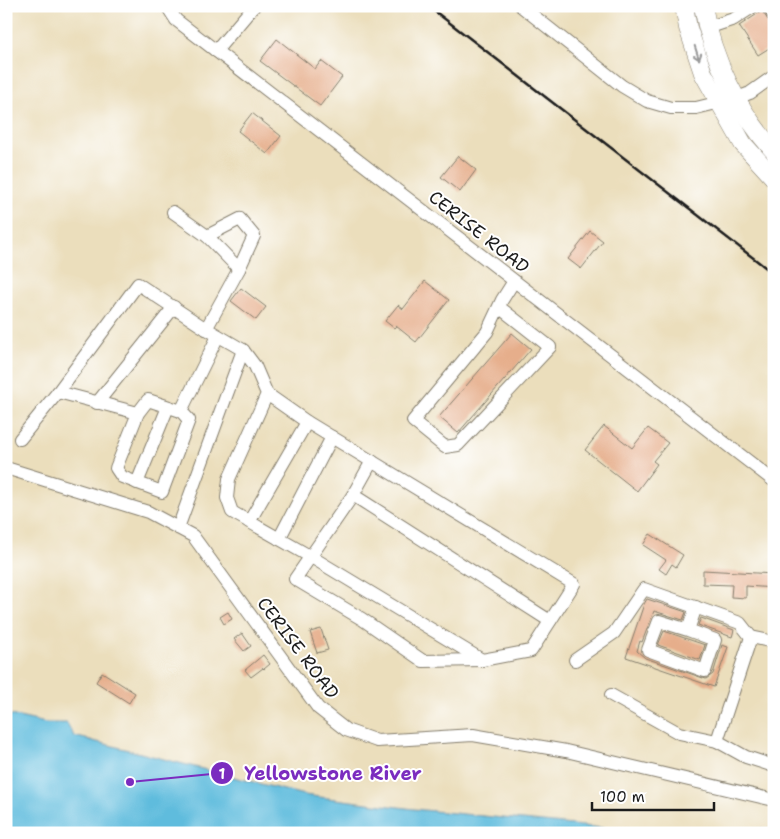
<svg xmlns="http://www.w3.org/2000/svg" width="780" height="839" font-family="'Shantell Sans',sans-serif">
	<rect width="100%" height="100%" fill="#fff"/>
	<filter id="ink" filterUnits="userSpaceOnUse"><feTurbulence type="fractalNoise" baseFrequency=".02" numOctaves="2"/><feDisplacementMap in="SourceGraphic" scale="10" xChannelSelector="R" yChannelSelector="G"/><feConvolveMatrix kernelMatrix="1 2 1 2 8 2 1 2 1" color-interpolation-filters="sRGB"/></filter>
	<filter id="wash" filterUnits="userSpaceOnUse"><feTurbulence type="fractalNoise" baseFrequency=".0096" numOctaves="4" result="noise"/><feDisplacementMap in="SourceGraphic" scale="20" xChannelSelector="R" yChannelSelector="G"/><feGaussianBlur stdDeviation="1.12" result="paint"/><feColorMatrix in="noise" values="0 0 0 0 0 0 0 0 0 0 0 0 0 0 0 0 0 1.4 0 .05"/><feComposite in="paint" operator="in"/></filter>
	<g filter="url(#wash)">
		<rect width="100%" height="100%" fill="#ebdebc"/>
		<polygon fill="#5fbcdd" stroke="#3e6c7c" points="6,714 46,723 67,723 74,736 304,795 414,809 632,831 774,829 774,833 6,833"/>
		<g id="blocks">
			<g fill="#e6ae8b">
				<polygon points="762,11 768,20 774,24 774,45 758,55 739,26"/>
				<polygon points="277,39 315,69 321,61 342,77 320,106 260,61"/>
				<polygon points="252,113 281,136 267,154 238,131"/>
				<polygon points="458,156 476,170 460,192 441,177"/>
				<polygon points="590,231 603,241 581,269 568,259"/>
				<polygon points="425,281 449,300 416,342 396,326 394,328 385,321 398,305 403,309"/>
				<polygon points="241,288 266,307 256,320 231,301"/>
				<polygon points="512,333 531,349 458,433 439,417"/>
				<polygon points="604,426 632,448 648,428 668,443 653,461 657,464 637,491 585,450"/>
				<polygon points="650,534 683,555 676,567 672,564 666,574 659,569 666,560 643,545"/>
				<polygon points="703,570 774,574 774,588 746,586 746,598 731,597 732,585 703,584"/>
				<polygon points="647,599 686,612 683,620 654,611 642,642 640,641 637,651 645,658 706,679 713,674 722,645 728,647 714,687 626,657 644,604"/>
				<polygon points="228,612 232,619 224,624 220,617"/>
				<polygon points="701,618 734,630 732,637 698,625"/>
				<polygon points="321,629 328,650 317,653 310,632"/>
				<polygon points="664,631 705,645 700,660 658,645"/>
				<polygon points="242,633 251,646 244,651 234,639"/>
				<polygon points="263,655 270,664 264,669 263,668 251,677 245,670"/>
				<polygon points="102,672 135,693 129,703 96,682"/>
			</g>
		</g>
	</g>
	<g filter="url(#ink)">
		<use href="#blocks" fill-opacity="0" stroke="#847d6c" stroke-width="1"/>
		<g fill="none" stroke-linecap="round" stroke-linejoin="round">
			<defs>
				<g id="minor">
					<polyline points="167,6 176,20 774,481"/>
					<polyline points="521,6 622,86 647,101 671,108 696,108 737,98 750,93 774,76"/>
					<polyline points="768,6 774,15"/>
					<polyline points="707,28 734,19 754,6"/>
					<polyline points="216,51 254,6"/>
					<polyline points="173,212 207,236 240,219 254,236 239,269 206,329"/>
					<polyline points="207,236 239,269"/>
					<polyline points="499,307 550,347 458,445 445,447 413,421 487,332 502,300 514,281"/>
					<polyline points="243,350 255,366 267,394 307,422 574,584 531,651 482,660 313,558 232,512 227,498 229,479 267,394"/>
					<polyline points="58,392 138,413 116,468 122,477 162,492 189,420 181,411 148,400 138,413"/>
					<polyline points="97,403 174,307"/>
					<polyline points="181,411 218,336"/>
					<polyline points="20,439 58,392 138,284 200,325 243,350 178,528"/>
					<polyline points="6,468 148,512 193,536 318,708 346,730 377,741 473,735 566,751 774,800"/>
					<polyline points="137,483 168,407"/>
					<polyline points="353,495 372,461"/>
					<polyline points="249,522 307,422"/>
					<polyline points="279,539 332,437"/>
					<polyline points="688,630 715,640 705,671 648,650 659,621 688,630 696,607"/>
					<polyline points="482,660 423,661 362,619 295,579 353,495 550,621"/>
					<polyline points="575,660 614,633 644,589 740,623 751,637"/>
					<polyline points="611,695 679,733 717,741 746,757 774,766"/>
					<polyline points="717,741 751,637 774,642"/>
				</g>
				<g id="highway">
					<polyline points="684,6 688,28 703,73 743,144 774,178"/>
					<path d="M703,6c9,53 35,105 71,145"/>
				</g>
			</defs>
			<use href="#minor" stroke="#847d6c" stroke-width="14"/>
			<use href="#highway" stroke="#847d6c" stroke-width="19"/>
			<use href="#minor" stroke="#fff" stroke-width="12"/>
			<use href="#highway" stroke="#fff" stroke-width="18"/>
			<polyline stroke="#1c1c1c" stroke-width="2.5" points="428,6 774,274"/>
		</g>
		<defs><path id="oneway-shaft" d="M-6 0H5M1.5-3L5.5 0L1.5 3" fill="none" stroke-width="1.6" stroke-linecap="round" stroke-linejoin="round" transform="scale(1.25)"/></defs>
		<use stroke="#999" href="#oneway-shaft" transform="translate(697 53) rotate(72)"/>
	</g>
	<g text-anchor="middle" stroke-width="4" stroke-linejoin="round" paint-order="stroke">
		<g font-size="18" fill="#1c1c1c" stroke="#fff">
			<text transform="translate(479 232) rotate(38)" y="6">CERISE ROAD</text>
			<text transform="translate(298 648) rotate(53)" y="6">CERISE ROAD</text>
		</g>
	</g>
	<path fill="none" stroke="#7b2cbf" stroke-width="2" d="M130 782L222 773"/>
	<g fill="#7b2cbf" stroke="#fff" stroke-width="2">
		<circle cx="130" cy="782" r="5"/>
		<circle cx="222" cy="773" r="12"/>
	</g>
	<g font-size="15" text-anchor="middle" font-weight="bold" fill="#fff">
		<text x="222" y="779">1</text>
	</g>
	<g font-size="19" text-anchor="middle" font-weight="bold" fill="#7b2cbf" stroke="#fff" stroke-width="4" stroke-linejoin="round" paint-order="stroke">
		<text x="333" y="780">Yellowstone River</text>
	</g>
	<rect width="780" height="839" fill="none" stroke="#fff" stroke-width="25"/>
	<path d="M592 802v8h122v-8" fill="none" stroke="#1c1c1c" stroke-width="2.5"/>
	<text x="600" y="802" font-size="15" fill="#1c1c1c" stroke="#ffffff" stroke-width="4" paint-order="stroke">100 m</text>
</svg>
